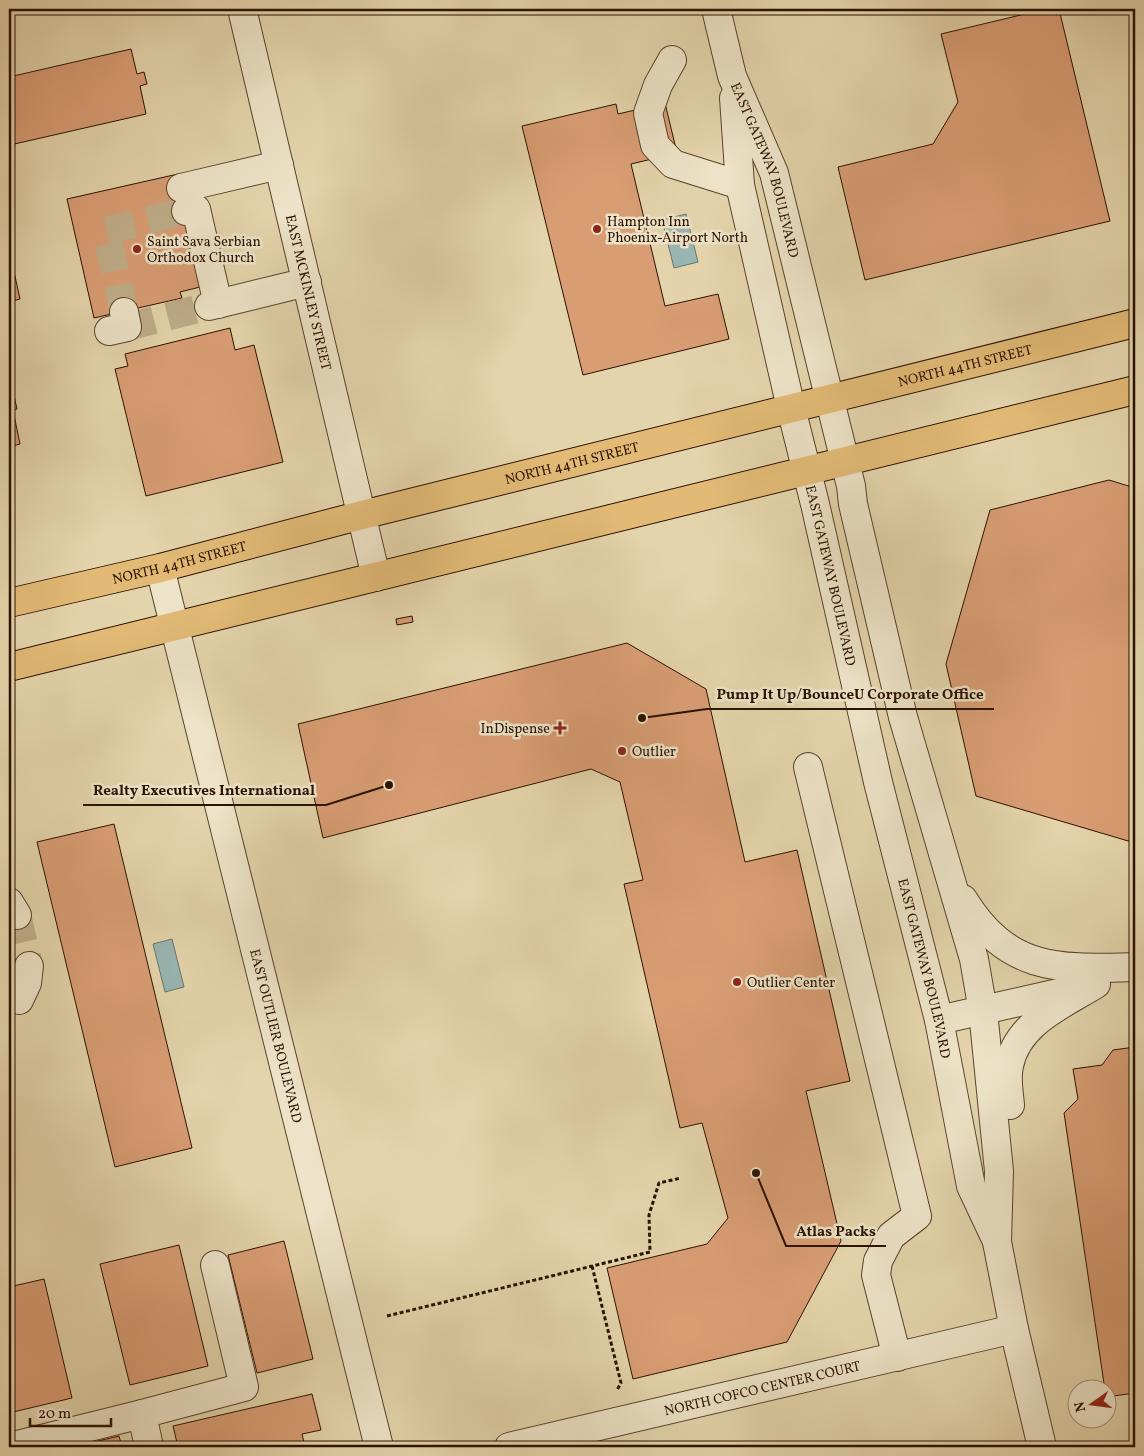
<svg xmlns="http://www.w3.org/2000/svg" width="1144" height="1456" font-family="Vollkorn,serif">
	<rect width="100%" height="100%" fill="#e4d4ab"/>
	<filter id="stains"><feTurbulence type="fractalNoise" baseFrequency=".004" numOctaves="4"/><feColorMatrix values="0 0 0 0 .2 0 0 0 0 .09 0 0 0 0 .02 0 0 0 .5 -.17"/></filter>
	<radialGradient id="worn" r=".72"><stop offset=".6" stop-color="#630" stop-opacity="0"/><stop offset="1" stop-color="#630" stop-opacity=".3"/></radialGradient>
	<g fill="#98b6b2" stroke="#6c746b">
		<polygon points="686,214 698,262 674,268 662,220"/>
		<polygon points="172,939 184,987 165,992 153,944"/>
	</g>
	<g fill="#d99d74" stroke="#2b1100">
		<polygon points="1046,9 1059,9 1110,221 865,280 838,167 933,144 958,102 941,34"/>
		<polygon points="131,49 137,74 144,72 147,84 140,86 146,114 10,145 9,77"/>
		<polygon points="665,103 677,153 631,164 665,306 718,294 729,339 583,375 522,126 616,104 618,114"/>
		<polygon points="178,174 204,286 180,292 182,298 94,318 67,199"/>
		<polygon points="9,249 20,299 9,302"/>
		<polygon points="230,328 235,350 254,345 283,462 146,496 115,369 128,366 125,354"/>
		<polygon points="9,373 17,409 13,410 20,444 9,447"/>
		<polygon points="1109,480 1135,488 1135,843 976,796 946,664 990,510"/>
		<polygon points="412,616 413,622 397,625 396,619"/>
		<polygon points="627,643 706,689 745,862 797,850 850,1081 806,1091 841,1241 787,1342 633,1379 607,1268 707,1244 728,1218 702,1123 680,1128 624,884 643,880 620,782 591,769 323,838 298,724"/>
		<polygon points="114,824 192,1148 115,1167 37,842"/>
		<polygon points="1135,1047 1135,1393 1106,1397 1064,1113 1078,1099 1073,1069 1102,1065 1113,1050"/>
		<polygon points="284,1241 313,1359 257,1373 228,1255"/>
		<polygon points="179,1245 208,1366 130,1385 100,1264"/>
		<polygon points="44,1279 72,1398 9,1413 9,1287"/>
		<polygon points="312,1394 321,1430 302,1434 305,1447 178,1447 173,1426"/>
		<polygon points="119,1436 122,1447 73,1447"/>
	</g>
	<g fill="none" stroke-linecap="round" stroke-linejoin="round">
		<g stroke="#bfad89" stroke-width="28" stroke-dasharray="28 14" stroke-linecap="butt">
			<polyline points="124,312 106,231 186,211"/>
			<polyline points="127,327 209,306"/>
			<polyline points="17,915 29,966"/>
		</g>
		<defs>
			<g id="minor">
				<path id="s1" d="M242,9l134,568"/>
				<path id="s2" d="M716,9l16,67 42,97 77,313 2,18 50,213 71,242 9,52 16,160 -2,71 17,87 28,118"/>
				<polyline points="672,60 658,85 648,113 655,145 673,164 740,185"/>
				<path id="s3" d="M734,98l6,87 51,223 24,96 63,278 61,238 32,166 24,51"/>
				<polyline points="181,188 279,165"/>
				<polyline points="186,211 196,209 218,304"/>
				<polyline points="209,306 307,282"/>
				<polyline points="109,331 127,327 124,312"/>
				<path id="s4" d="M160,568l219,879"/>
				<polyline points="808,767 917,1216 891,1236 878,1261 876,1275 897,1357"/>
				<path d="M963,899c45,73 95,70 172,68"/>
				<polyline points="9,902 17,915"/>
				<polyline points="19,1000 27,983 29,966"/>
				<polyline points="939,1020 1072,990"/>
				<path d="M1010,1105c-1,-12 -4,-27 -1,-39 8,-43 53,-61 87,-82"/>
				<polyline points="142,1414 244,1387 215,1265"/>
				<polyline points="9,1447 142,1414 149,1447"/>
				<path id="s5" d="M509,1447l505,-118"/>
			</g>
			<g id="major">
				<path id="s6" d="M9,603l151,-35 202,-53 773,-192"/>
				<polyline points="9,667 1135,390"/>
			</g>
		</defs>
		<use href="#minor" stroke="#59422b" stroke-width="30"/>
		<use href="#major" stroke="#2b1100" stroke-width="30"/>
		<g stroke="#2b1100" stroke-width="3" stroke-dasharray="4 2.5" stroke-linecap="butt">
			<polyline points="592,1266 621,1383 617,1390"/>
			<polyline points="387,1316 650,1252 649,1215 659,1183 681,1178"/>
		</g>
		<use href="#minor" stroke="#ede3c8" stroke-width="28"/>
		<use href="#major" stroke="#e2ba76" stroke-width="28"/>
	</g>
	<g fill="#8f2418" stroke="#ede3c8" stroke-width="2">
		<circle cx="597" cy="229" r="5"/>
		<circle cx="137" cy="249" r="5"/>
		<path d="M557.5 720.5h5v5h5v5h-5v5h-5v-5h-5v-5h5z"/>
		<circle cx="622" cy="751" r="5"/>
		<circle cx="737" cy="982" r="5"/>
	</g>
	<g text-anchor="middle" stroke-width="5" stroke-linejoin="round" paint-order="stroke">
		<g font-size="14" fill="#2b1100" stroke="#ede3c8">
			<text dy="5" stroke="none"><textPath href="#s2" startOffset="169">EAST GATEWAY BOULEVARD</textPath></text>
			<text dy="5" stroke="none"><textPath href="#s1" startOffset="291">EAST MCKINLEY STREET</textPath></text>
			<text dy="5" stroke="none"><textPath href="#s6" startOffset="985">NORTH 44TH STREET</textPath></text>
			<text dy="5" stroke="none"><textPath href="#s6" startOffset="580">NORTH 44TH STREET</textPath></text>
			<text dy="5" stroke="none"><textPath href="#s6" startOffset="175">NORTH 44TH STREET</textPath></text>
			<text dy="5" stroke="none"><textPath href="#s3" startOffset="488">EAST GATEWAY BOULEVARD</textPath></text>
			<text dy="5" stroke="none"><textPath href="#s3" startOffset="892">EAST GATEWAY BOULEVARD</textPath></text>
			<text dy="5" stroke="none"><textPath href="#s4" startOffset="482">EAST OUTLIER BOULEVARD</textPath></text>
			<text dy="5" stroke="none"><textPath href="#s5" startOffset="260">NORTH COFCO CENTER COURT</textPath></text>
		</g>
		<g font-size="14" fill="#2b1100" stroke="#ede3c8" text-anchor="start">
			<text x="607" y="226">Hampton Inn<tspan x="607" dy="16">Phoenix-Airport North</tspan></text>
			<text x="147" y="246">Saint Sava Serbian<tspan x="147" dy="16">Orthodox Church</tspan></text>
			<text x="550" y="733" text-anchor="end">InDispense</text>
			<text x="632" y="756">Outlier</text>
			<text x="747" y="987">Outlier Center</text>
		</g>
	</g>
	<path fill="none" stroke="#2b1100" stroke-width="2" d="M642 718L707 709H994M389 785L326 805H83M756 1173L786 1246H886"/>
	<g fill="#2b1100" stroke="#ede3c8" stroke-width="2">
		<circle cx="642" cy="718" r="5"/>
		<circle cx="389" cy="785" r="5"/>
		<circle cx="756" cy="1173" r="5"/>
	</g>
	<g font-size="15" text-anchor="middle" font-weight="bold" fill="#2b1100" stroke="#ede3c8" stroke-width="5" stroke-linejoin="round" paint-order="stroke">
		<text x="850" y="699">Pump It Up/BounceU Corporate Office</text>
		<text x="204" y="795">Realty Executives International</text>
		<text x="836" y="1236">Atlas Packs</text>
	</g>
	<rect width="1144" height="1456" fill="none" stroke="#e4d4ab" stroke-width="30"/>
	<rect x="10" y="10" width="1124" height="1436" fill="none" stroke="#2b1100" stroke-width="2.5"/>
	<rect x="15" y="15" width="1114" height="1426" fill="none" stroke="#2b1100"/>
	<g transform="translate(1092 1404) rotate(256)"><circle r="24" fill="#ede3c8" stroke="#9f8f78"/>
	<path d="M0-4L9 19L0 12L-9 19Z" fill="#8f2418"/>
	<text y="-8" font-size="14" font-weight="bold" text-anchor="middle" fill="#2b1100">N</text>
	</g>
	<path d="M30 1418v8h81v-8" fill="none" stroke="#2b1100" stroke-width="2.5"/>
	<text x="38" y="1418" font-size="15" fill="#2b1100" stroke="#ede3c8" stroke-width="4" paint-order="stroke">20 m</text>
	<rect width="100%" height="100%" filter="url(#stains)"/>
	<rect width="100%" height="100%" fill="url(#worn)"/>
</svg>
